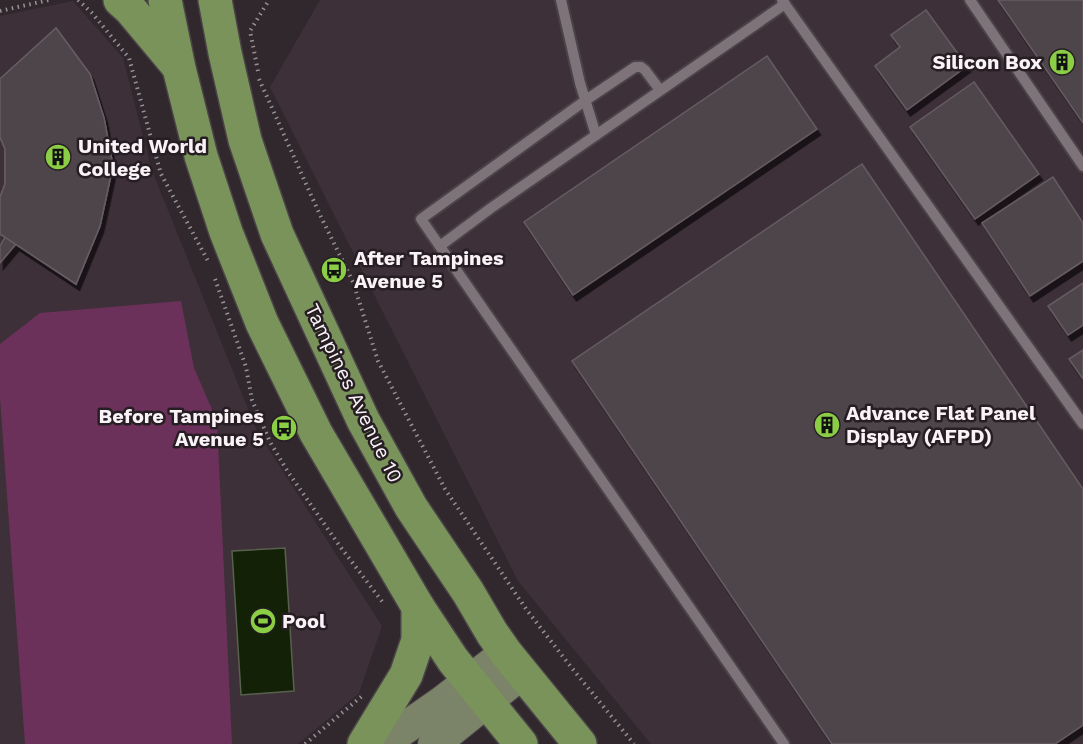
<svg xmlns="http://www.w3.org/2000/svg" width="1083" height="744" font-family="'Work Sans',sans-serif">
	<defs>
		<filter id="shadow"><feDropShadow dx="3.5" dy="6" stdDeviation="0" flood-color="#0009"/></filter>
	</defs>
	<rect width="100%" height="100%" fill="#30282d"/>
	<g fill="#3e3039">
		<polygon points="320,0 1083,0 1083,744 651,744 518,581 270,87"/>
		<polygon points="73,1 123,58 151,168 257,431 382,626 359,693 298,744 0,744 0,16"/>
	</g>
	<polygon fill="#6b315a" points="181,301 194,368 217,421 232,744 25,744 0,398 0,344 40,313"/>
	<polygon fill="#132106" stroke="#58604e" stroke-width="1.5" points="285,548 294,691 241,695 232,551"/>
	<g fill="#4e454a" stroke="#655c62" stroke-width="1.5" filter="url(#shadow)">
		<polygon points="998,0 1083,0 1083,123"/>
		<polygon points="926,10 967,66 907,110 875,66 900,47 891,35"/>
		<polygon points="56,28 90,74 104,118 113,166 100,226 76,284 16,244 0,263 0,246 5,237 0,234 0,197 5,184 5,149 0,137 0,79"/>
		<polygon points="56,28 90,74 104,118 113,166 100,226 76,284 0,234 0,197 5,184 5,149 0,137 0,79"/>
		<polygon points="767,56 817,129 573,295 524,222"/>
		<polygon points="974,82 1039,174 975,219 910,127"/>
		<polygon points="862,164 1083,489 1083,725 1055,744 832,744 572,361"/>
		<polygon points="1053,177 1083,223 1083,261 1030,296 982,223"/>
		<polygon points="1083,283 1083,325 1068,335 1048,306"/>
		<polygon points="1083,350 1083,379 1069,359"/>
	</g>
	<g fill="none" stroke-linecap="round" stroke-linejoin="round">
		<defs>
			<g id="lane">
				<polyline points="561,0 580,83 596,135"/>
				<polyline points="782,0 1083,424"/>
				<polyline points="970,0 1083,166"/>
				<polyline points="660,90 645,70 641,67 635,67 586,100 421,219 784,744"/>
				<polyline points="440,246 491,208 785,4"/>
			</g>
			<g id="secondary">
				<polyline points="382,744 441,703 506,653"/>
				<polyline points="434,744 522,673"/>
			</g>
			<g id="primary">
				<polyline points="120,0 130,9 176,64"/>
				<polyline points="165,0 179,68 201,156 226,232 262,323 316,433 418,607 453,660 521,744"/>
				<polyline points="215,0 225,53 245,140 277,234 363,420 411,507 468,592 492,633 506,653 580,744"/>
				<polyline points="364,744 406,675 418,640 418,607"/>
			</g>
		</defs>
		<use href="#lane" stroke="#4a4347" stroke-width="14"/>
		<use href="#secondary" stroke="#4a4347" stroke-width="34"/>
		<use href="#primary" stroke="#4a4347" stroke-width="36"/>
		<g stroke="#979095" stroke-width="4" stroke-dasharray="1.5 4.5" stroke-linecap="butt">
			<polyline points="78,0 92,13 129,58 161,174 208,261"/>
			<polyline points="0,11 49,0"/>
			<polyline points="258,71 250,31 269,0"/>
			<polyline points="259,79 320,215 353,282 378,361 445,489 526,609 571,667 634,744"/>
			<polyline points="215,279 246,367 252,400 270,442 288,472 339,545 384,604"/>
			<polyline points="305,744 362,696"/>
		</g>
		<use href="#lane" stroke="#7d7379" stroke-width="10"/>
		<use href="#secondary" stroke="#7b8369" stroke-width="32"/>
		<use href="#primary" stroke="#79935a" stroke-width="33"/>
	</g>
	<defs>
		<symbol id="building-disc" viewBox="-11 -11 22 22"><circle r="9.5" fill="#8bce46" stroke="#261e23"/><path d="M-4-6H4V6H1V3H-1V6H-4ZM-2.5-4.3h1.7v1.8h-1.7ZM.8-4.3h1.7v1.8H.8ZM-2.5-1h1.7V.8h-1.7ZM.8-1h1.7V.8H.8Z" fill="#111"/></symbol>
		<symbol id="bus-disc" viewBox="-11 -11 22 22"><circle r="9.5" fill="#8bce46" stroke="#261e23"/><path d="M-5-6H5V4H4V6H2V4H-2V6H-4V4H-5ZM-3.5-4V0h7V-4ZM-3.5 1.2v1.5H-2V1.2ZM2 1.2v1.5H3.5V1.2Z" fill="#111"/></symbol>
		<symbol id="stadium-disc" viewBox="-11 -11 22 22"><circle r="9.5" fill="#8bce46" stroke="#261e23"/><path d="M0-5a6.5 5 0 1 0 0 10a6.5 5 0 1 0 0-10ZM-3.5-1.8h7v3.6h-7Z" fill="#111"/></symbol>
	</defs>
	<g fill-rule="evenodd">
		<use href="#building-disc" x="1047" y="47" width="30" height="30"/>
		<use href="#building-disc" x="43" y="142" width="30" height="30"/>
		<use href="#bus-disc" x="319" y="255" width="30" height="30"/>
		<use href="#building-disc" x="812" y="410" width="30" height="30"/>
		<use href="#bus-disc" x="269" y="413" width="30" height="30"/>
		<use href="#stadium-disc" x="248" y="606" width="30" height="30"/>
	</g>
	<g text-anchor="middle" stroke-width="5" stroke-linejoin="round" paint-order="stroke">
		<g font-size="20" font-weight="bold" fill="#f9f3f7" stroke="#261e23" text-anchor="start">
			<text x="1042" y="69" text-anchor="end">Silicon Box</text>
			<text x="78" y="153">United World<tspan x="78" dy="23">College</tspan></text>
			<text x="354" y="265">After Tampines<tspan x="354" dy="23">Avenue 5</tspan></text>
			<text x="846" y="420">Advance Flat Panel<tspan x="846" dy="23">Display (AFPD)</tspan></text>
			<text x="264" y="423" text-anchor="end">Before Tampines<tspan x="264" dy="23">Avenue 5</tspan></text>
			<text x="282" y="628">Pool</text>
		</g>
		<g font-size="20" fill="#f9f3f7" stroke="#261e23">
			<text transform="translate(354 393) rotate(64)" y="7">Tampines Avenue 10</text>
		</g>
	</g>
</svg>
